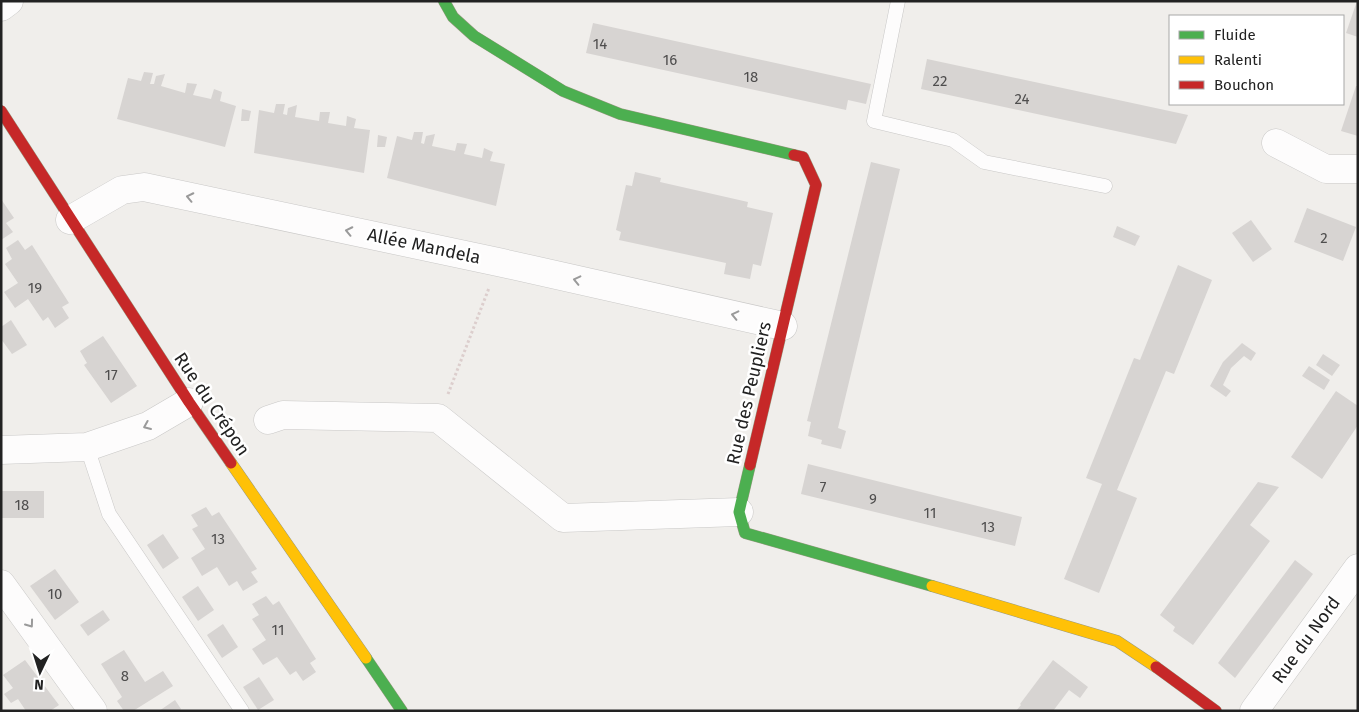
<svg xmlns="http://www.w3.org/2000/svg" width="1359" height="712" font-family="'Fira Sans',sans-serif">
	<rect width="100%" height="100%" fill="#f0eeeb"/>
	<g fill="#d7d4d2">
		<polygon points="1357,1 1358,1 1358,37 1346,33"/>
		<polygon points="593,23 871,84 866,104 848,100 846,110 586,53"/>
		<polygon points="927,59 1188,115 1176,144 921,89"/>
		<polygon points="144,72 153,73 150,84 154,84 156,76 165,74 161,86 185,93 187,83 197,84 193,95 211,99 214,89 222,92 220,101 236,106 225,147 117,119 128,78 141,81"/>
		<polygon points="1356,86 1358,86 1358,136 1341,131"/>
		<polygon points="276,104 285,104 283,114 287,115 288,108 297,105 295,117 319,121 320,112 330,112 328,123 346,126 347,116 356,119 354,128 370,130 364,173 254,153 259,110 274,113"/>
		<polygon points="242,109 251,111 249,121 241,121"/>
		<polygon points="414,132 423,132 421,143 424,144 426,136 435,134 432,146 455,151 457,143 467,144 464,154 482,158 484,148 493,152 490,161 505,164 496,206 387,178 397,136 412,140"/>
		<polygon points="378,135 387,137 385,147 377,147"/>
		<polygon points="871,162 900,169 838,428 846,431 841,449 821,444 822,440 808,436 811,422 807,421"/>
		<polygon points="635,172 661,178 660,182 748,202 747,207 773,213 761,266 753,264 750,279 724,274 726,263 619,240 621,232 616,230 626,185 632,186"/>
		<polygon points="1,199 14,218 6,223 13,232 1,240"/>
		<polygon points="1307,208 1356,227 1343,261 1294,242"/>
		<polygon points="1251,220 1272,249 1253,262 1232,233"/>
		<polygon points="1117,226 1140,236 1135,246 1113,237"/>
		<polygon points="18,240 25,250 32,245 69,303 62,307 69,318 55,328 48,317 43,321 28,299 15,308 4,292 18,283 5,264 12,259 6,248"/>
		<polygon points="1178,265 1212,280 1174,374 1166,371 1117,490 1137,498 1099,593 1064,579 1102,484 1086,478 1134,358 1140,360"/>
		<polygon points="11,320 27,345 12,354 1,339 1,327"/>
		<polygon points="103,336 137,386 111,403 84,365 87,363 80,351"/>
		<polygon points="1242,343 1256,353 1251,361 1244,356 1231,368 1223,385 1231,391 1226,397 1210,386 1223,362"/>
		<polygon points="1323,354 1340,365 1332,376 1316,365"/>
		<polygon points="1309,366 1330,380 1324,390 1302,376"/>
		<polygon points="1336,391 1358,406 1358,425 1322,479 1291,457"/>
		<polygon points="808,464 1022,517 1015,546 801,494"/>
		<polygon points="1258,482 1279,487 1250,525 1270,541 1193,645 1173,631 1175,627 1160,615"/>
		<rect x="1" y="491" width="43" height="27"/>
		<polygon points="206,507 212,516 219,512 257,569 251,572 258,582 243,591 237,581 229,586 217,567 202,576 191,558 205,549 192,529 198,526 191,515"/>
		<polygon points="163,534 179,558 163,569 147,545"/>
		<polygon points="1295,560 1313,574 1235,678 1218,663"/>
		<polygon points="55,569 79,602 55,620 30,586"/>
		<polygon points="198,586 214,610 198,621 182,597"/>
		<polygon points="266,596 273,605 279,601 316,659 310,663 316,672 303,681 296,671 290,675 277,657 263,665 252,649 266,640 252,619 259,615 252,604"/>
		<polygon points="103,610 110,620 88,636 80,625"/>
		<polygon points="223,624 238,647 222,658 207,635"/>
		<polygon points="124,650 145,682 163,671 173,686 133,711 124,711 117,701 122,697 101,664"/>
		<polygon points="25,660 59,705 50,711 26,711 18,699 11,703 4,694 13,688 3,675"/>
		<polygon points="1053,660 1088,687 1080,698 1069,690 1053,711 1016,711 1021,705 1020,704"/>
		<polygon points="259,677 274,700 258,710 243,687"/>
		<polygon points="175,700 181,709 179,711 159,711"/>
	</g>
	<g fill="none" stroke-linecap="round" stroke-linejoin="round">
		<defs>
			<g id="lane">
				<polyline points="898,1 874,121 953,140 984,162 1105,186"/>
				<polyline points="87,447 109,514 242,711"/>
			</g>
			<g id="street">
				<polyline points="1,7 9,1"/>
				<polyline points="1276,143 1326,169 1358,169"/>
				<polyline points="70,220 122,190 144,187 498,262 783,326"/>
				<polyline points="268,420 283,415 438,418 563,518 739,512"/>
				<polyline points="1,450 87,447 148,426 189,402"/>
				<polyline points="1,584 93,711"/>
				<polyline points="1254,711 1358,568"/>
			</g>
			<g id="fast">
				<polyline points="444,1 453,17 474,36 563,91 620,114 794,155"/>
				<polyline points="750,465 739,512 745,533 932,586"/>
				<polyline points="366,658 402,711"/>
			</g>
			<g id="slow">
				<polyline points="231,463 366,658"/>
				<polyline points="932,586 1117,641 1156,667"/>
			</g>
			<g id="jam">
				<polyline points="1,111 189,402 231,463"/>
				<polyline points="750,465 816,185 803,157 794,155"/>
				<polyline points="1156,667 1216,711"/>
			</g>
		</defs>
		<use href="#lane" stroke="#c9c8c7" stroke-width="15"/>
		<use href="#street" stroke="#c9c8c7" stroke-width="29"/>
		<use href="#fast" stroke="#999a82" stroke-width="12"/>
		<use href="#slow" stroke="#999a82" stroke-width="12"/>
		<use href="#jam" stroke="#999a82" stroke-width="12"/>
		<polyline stroke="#dccecd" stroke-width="3" stroke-dasharray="2.5 2.5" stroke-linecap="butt" points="448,394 489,288"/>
		<use href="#lane" stroke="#fdfcfc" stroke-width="14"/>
		<use href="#street" stroke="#fdfcfc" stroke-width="28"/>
		<use href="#fast" stroke="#4caf50" stroke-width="11"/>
		<use href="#slow" stroke="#ffc107" stroke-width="11"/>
		<use href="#jam" stroke="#c62828" stroke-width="11"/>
	</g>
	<defs><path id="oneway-chevron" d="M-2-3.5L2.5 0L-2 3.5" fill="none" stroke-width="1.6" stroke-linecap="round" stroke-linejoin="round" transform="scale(1.25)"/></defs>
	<g stroke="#9a9a9a">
		<use href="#oneway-chevron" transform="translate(190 197) rotate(-168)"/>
		<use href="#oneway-chevron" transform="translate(349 231) rotate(-168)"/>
		<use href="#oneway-chevron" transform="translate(577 280) rotate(-167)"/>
		<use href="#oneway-chevron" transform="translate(735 315) rotate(-167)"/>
		<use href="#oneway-chevron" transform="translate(147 426) rotate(157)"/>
		<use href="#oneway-chevron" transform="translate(30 624) rotate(54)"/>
	</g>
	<g text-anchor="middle" stroke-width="5" stroke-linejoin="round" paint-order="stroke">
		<g font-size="15" fill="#4f4e4e">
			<text x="600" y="49">14</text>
			<text x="670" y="65">16</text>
			<text x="751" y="82">18</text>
			<text x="940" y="86">22</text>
			<text x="1022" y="104">24</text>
			<text x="1324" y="243">2</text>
			<text x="35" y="293">19</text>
			<text x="111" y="380">17</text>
			<text x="823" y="492">7</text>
			<text x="873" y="504">9</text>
			<text x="22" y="510">18</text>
			<text x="930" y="518">11</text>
			<text x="988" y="532">13</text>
			<text x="218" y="544">13</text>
			<text x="55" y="599">10</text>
			<text x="278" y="635">11</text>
			<text x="125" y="681">8</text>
		</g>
		<g font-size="18" fill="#222" stroke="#fff">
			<text transform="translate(424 246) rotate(12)" y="6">Allée Mandela</text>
			<text transform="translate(749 393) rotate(-77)" y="6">Rue des Peupliers</text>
			<text transform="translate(212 404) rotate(56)" y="6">Rue du Crépon</text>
			<text transform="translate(1306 640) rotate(-54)" y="6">Rue du Nord</text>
		</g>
	</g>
	<rect width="1359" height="712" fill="none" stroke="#222222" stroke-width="5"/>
	<rect x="1169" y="15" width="175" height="90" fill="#ffffff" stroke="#a7a7a7"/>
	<rect x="1179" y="31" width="25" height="8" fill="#4caf50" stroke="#a7a7a7"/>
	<text x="1214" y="40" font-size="15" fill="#222222">Fluide</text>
	<rect x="1179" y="56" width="25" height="8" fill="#ffc107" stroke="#a7a7a7"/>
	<text x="1214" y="65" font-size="15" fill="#222222">Ralenti</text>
	<rect x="1179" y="81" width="25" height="8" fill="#c62828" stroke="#a7a7a7"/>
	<text x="1214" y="90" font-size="15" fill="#222222">Bouchon</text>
	<g transform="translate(40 672) rotate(184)" stroke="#ffffff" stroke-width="4" paint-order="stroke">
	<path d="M0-4L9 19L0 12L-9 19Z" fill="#222222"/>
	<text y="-8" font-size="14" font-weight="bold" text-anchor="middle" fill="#222222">N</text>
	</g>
</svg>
